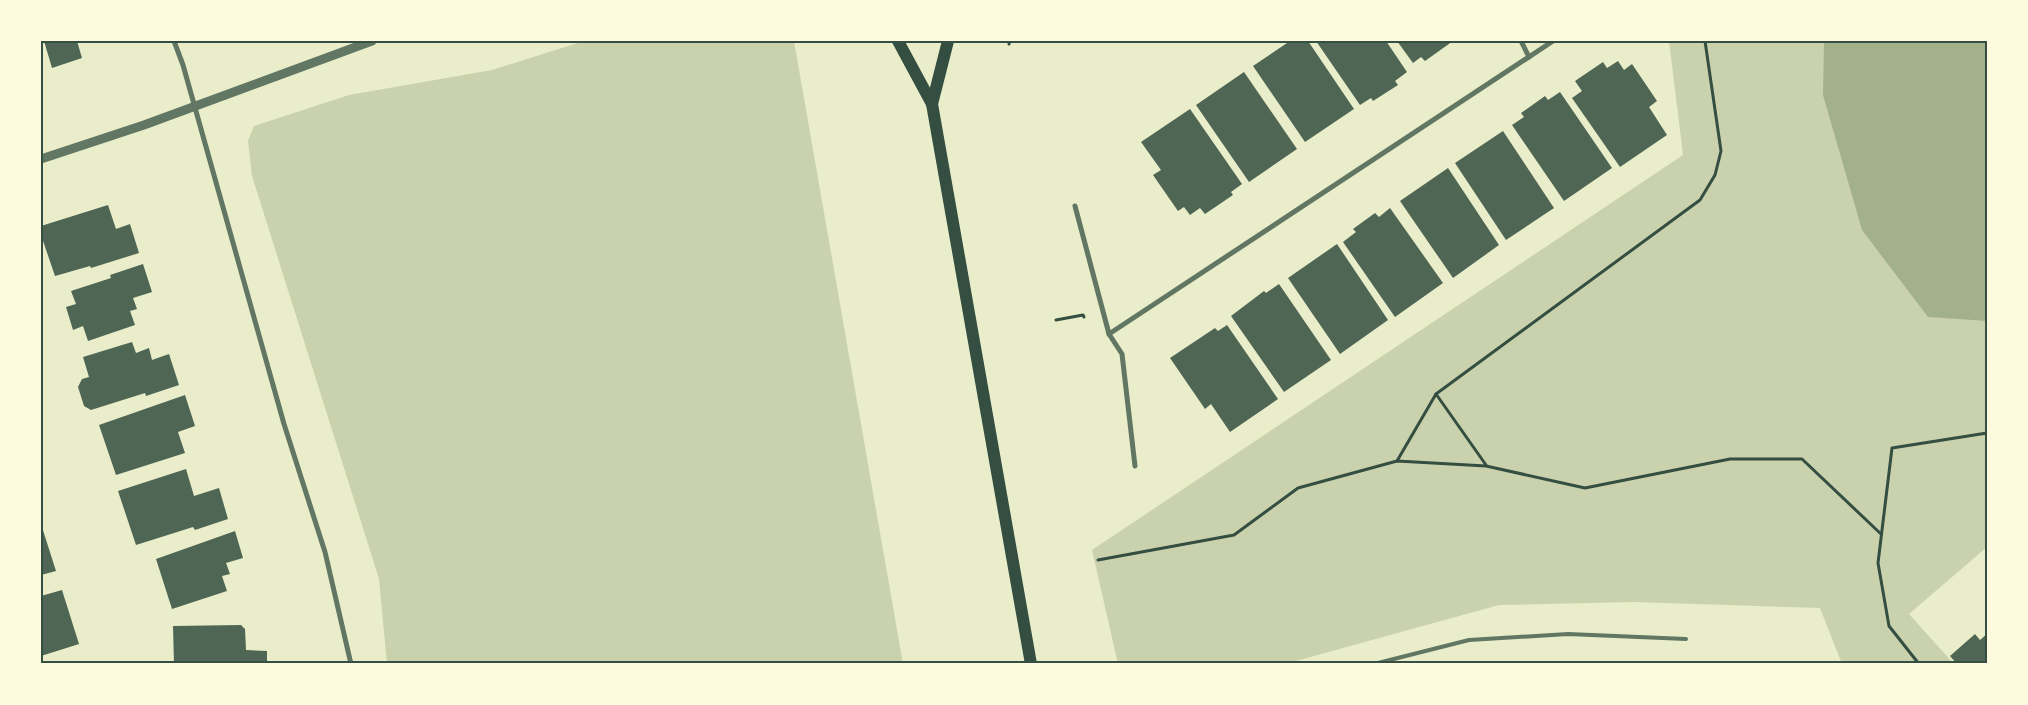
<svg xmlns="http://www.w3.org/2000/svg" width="2028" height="705" font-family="Barlow,sans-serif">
	<rect width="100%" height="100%" fill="#e9edc9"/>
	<g fill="#cad2ad">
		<polygon points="584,41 794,41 903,664 387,664 379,579 252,176 248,141 254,126 349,95 492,70"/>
		<polygon points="1669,41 1987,41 1987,547 1909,614 1954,664 1842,664 1820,608 1635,602 1499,605 1285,664 1118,664 1092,550 1683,155"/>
	</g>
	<polygon fill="#a3b18a" points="1824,41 1987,41 1987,321 1928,317 1862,230 1823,95"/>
	<g fill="#4f6655">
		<polygon points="44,41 77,41 82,58 52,68"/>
		<polygon points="1290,41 1308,41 1354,109 1305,142 1253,66"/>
		<polygon points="1316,41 1386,41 1407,72 1395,81 1398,85 1373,101 1371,98 1360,105"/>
		<polygon points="1397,41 1453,41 1425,61 1421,57 1413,63"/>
		<polygon points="1618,61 1624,70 1632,64 1657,101 1649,107 1667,135 1620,167 1572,98 1582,91 1575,81 1603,62 1607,68"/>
		<polygon points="1244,72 1297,149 1249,182 1196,105"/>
		<polygon points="1560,92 1612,168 1564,201 1512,125 1524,117 1521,113 1545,96 1548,100"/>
		<polygon points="1190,109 1242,184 1231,192 1233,195 1205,214 1200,208 1190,215 1184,207 1178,211 1153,175 1161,170 1141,142"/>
		<polygon points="1503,131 1554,208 1506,240 1455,163"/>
		<polygon points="1448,168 1499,245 1453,278 1400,201"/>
		<polygon points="108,205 116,229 130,224 139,253 91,268 90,266 55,276 41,235 41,226"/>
		<polygon points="1390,208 1443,283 1395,317 1343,242 1356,232 1353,229 1375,213 1379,217"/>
		<polygon points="1337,244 1388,320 1340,354 1288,278"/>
		<polygon points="143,264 152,292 133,298 137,309 130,311 135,325 88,341 83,326 73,330 66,307 76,304 71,291 111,278 110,275"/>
		<polygon points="1279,284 1331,360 1284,392 1231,316 1264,291 1266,293"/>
		<polygon points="1227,325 1278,399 1230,432 1211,404 1205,409 1170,358 1215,328 1218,331"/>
		<polygon points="132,342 136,353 149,348 152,360 169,354 179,385 146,396 145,393 91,410 84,406 78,387 82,379 89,377 83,357"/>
		<polygon points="185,395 195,426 178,432 185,453 116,475 99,425"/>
		<polygon points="186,469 194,496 219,488 228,519 195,530 193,527 136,545 118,491"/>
		<polygon points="41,524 56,571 41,575"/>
		<polygon points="235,531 243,558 226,563 230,574 222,576 227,591 172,609 156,559"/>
		<polygon points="62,590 79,644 41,656 41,596"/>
		<polygon points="241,625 245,629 246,650 267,651 267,664 174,664 173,626"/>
		<polygon points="1975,634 1980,640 1987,634 1987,664 1957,664 1950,656"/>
	</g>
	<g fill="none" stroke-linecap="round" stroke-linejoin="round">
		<g stroke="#344e41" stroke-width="3">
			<polyline points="1009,44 1010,41"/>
			<polyline points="1056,320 1083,315 1084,317"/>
			<polyline points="1436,394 1700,200 1715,175 1721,151 1705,41"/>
			<polyline points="1397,461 1436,394 1486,465"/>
			<polyline points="1098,560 1234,535 1298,488 1397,461 1486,466 1585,488 1730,459 1802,459 1881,534"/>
			<polyline points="1919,664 1889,626 1878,563 1892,448 1987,433"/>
		</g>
		<polyline stroke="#617663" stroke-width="4" points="1374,664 1469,640 1568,634 1686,639"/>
		<g stroke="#617663" stroke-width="5">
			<polyline points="174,41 183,65 284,424 325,552 351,664"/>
			<polyline points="1521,41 1529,57"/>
			<polyline points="1075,206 1109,334 1122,354 1135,466"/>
			<polyline points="1109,334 1553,41"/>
		</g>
		<polyline stroke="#617663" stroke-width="9" points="41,159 144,125 372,41"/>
		<g stroke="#344e41" stroke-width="12">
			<polyline points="898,41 932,104 1031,664"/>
			<polyline points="932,104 948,41"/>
		</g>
	</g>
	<rect width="2028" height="705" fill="none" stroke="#fefae0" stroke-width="85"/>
	<rect x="42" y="42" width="1944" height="620" fill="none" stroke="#344e41" stroke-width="2"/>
</svg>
